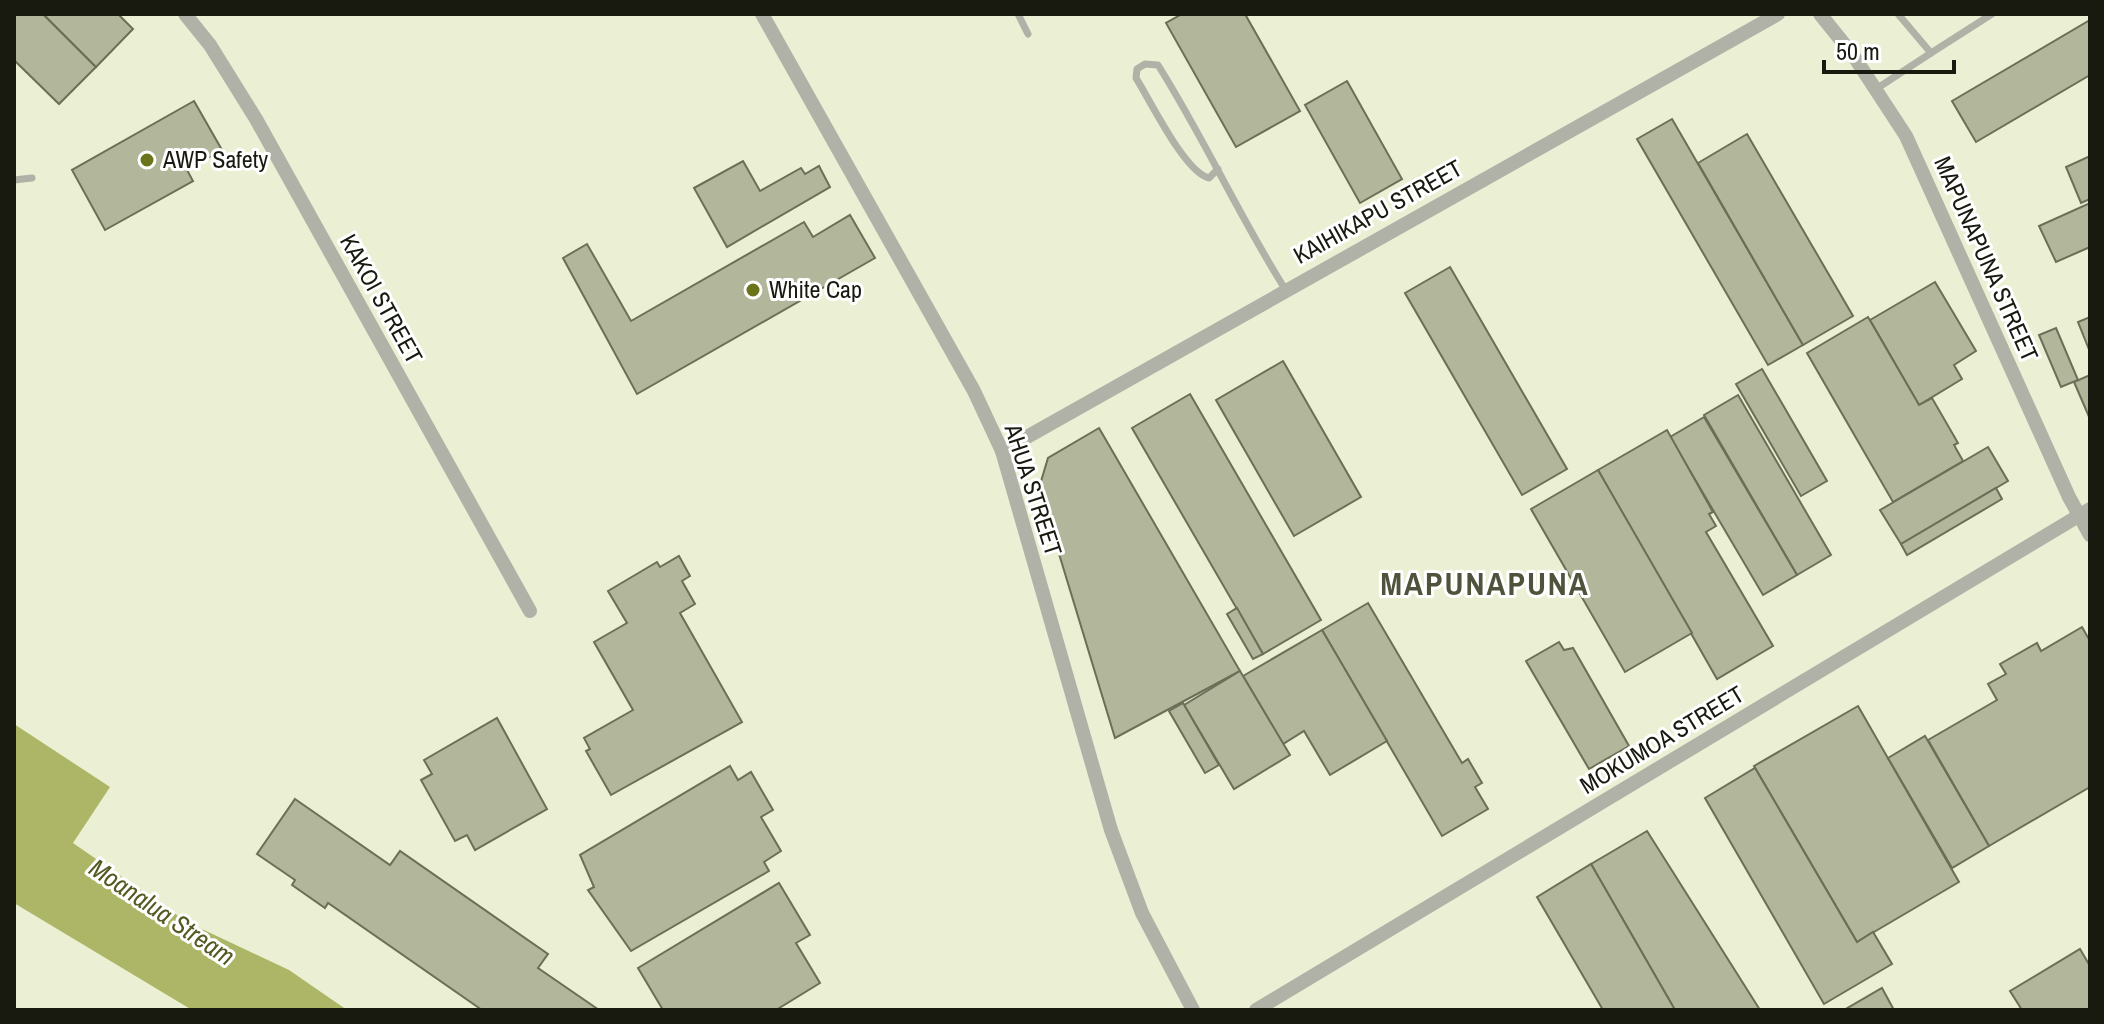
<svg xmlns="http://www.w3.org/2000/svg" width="2104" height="1024" font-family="'Archivo Narrow',sans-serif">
	<rect width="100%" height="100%" fill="#ebefd3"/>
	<polygon fill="#adb667" points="14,724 110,787 73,843 187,922 289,970 347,1010 192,1010 14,903"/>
	<g fill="#b2b69b" stroke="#6c6f57" stroke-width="2">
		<polygon points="14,14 43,14 96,67 59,104 14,60"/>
		<polygon points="43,14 118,14 133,29 96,67"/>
		<polygon points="1182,14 1245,14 1300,111 1236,147 1166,23"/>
		<polygon points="2090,20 2090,75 1976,142 1952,101"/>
		<polygon points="1347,81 1402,179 1360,203 1305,105"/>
		<polygon points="194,101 222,150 187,170 193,181 105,230 72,170"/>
		<polygon points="1672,119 1803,345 1768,365 1637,139"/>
		<polygon points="1747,134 1853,316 1803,345 1698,163"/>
		<polygon points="2090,156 2090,199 2081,203 2066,167"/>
		<polygon points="743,161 760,191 801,168 805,174 819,166 830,187 727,247 694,188"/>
		<polygon points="2090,203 2090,247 2056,262 2039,226"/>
		<polygon points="850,215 875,258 637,394 563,258 587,244 631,321 804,222 813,237"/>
		<polygon points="1450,267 1567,469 1522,495 1405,293"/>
		<polygon points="1935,282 1976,351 1954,365 1962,379 1919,405 1870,320"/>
		<polygon points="1868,317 1919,405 1932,398 1958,443 1954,445 1963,461 1893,502 1807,353"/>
		<polygon points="2090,317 2090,352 2078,322"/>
		<polygon points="2056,328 2078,380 2061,387 2039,335"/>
		<polygon points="1283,361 1361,497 1294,536 1216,400"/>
		<polygon points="1762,369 1827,481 1801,496 1736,384"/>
		<polygon points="2090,375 2090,419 2074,382"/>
		<polygon points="1190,394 1321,620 1263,654 1132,428"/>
		<polygon points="1738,395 1831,555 1797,575 1704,415"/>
		<polygon points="1704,417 1797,575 1763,595 1670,437"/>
		<polygon points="1099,428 1240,671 1115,738 1039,488 1048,458"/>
		<polygon points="1667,430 1713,512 1709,514 1716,526 1706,532 1773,646 1717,679 1598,470"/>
		<polygon points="1988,447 2008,481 1901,544 1880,510"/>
		<polygon points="1598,470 1692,633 1625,672 1531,509"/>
		<polygon points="1996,488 2002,499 1907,555 1901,544"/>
		<polygon points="679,556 690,576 682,581 695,604 680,613 742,722 611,795 586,751 590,749 584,738 633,710 594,642 627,623 608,591 657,562 660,567"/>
		<polygon points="1368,603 1462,763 1468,759 1482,783 1475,787 1488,809 1442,836 1322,630"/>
		<polygon points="1237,608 1263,654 1253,659 1227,614"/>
		<polygon points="2082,627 2090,641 2090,787 1989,846 1928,740 1997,700 1988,684 2006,674 2000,664 2037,643 2041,651"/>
		<polygon points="1322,630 1387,741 1330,775 1304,731 1283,744 1243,676"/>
		<polygon points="1559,642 1564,650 1573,648 1629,746 1589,769 1526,661"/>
		<polygon points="1240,671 1290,755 1234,789 1184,705"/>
		<polygon points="1183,703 1219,765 1205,773 1169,711"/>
		<polygon points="1858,706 1959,882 1857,942 1754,766"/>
		<polygon points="497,718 547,809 475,850 467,835 455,841 421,780 432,774 424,760"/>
		<polygon points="1925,736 1989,846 1952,868 1888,758"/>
		<polygon points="730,766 738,780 751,772 773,810 761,817 781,851 764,862 769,871 631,951 588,890 594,887 580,855"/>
		<polygon points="1755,768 1857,942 1873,932 1892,964 1824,1004 1705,798"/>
		<polygon points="295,799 390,865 400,851 548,954 538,968 599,1010 482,1010 328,903 325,908 292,885 295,880 257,854"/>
		<polygon points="1647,831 1760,1010 1675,1010 1591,864"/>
		<polygon points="1591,864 1675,1010 1603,1010 1537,897"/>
		<polygon points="779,883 810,935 796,943 820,983 776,1010 663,1010 638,968"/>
		<polygon points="2080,949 2090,966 2090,1010 2022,1010 2010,991"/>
		<polygon points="1882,988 1894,1010 1844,1010"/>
	</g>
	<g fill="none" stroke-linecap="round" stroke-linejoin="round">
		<g stroke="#b0b2a7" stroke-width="7">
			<polyline points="1018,14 1028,34"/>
			<polyline points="1898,14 1931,53 1992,14"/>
			<polyline points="1876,89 1931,53"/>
			<path d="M1218,169l-9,9c-24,-5 -59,-78 -73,-100l1,-9 8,-5 13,1c46,73 81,151 127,224"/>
			<polyline points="14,180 32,178"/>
		</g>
		<g stroke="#b0b2a7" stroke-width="14">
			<polyline points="185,14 210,45 256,119 530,611"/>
			<polyline points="762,14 974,391 1002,451 1111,830 1142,913 1193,1010"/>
			<polyline points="1820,14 1853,55 1906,136 2069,497 2090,535"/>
			<polyline points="1002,451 1778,14"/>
			<polyline points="1256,1010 2090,509"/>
		</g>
	</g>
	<g fill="#6b731b" stroke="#fff" stroke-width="3">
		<circle cx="147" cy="160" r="8"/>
		<circle cx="753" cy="290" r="8"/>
	</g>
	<g text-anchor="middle" stroke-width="6" stroke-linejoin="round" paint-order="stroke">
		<g font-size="24" fill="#181a10" stroke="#fff" text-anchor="start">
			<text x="163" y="168">AWP Safety</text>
			<text x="769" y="298">White Cap</text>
		</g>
		<g font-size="24" fill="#181a10" stroke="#fff">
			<text transform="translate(1378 212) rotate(-29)" y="8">KAIHIKAPU STREET</text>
			<text transform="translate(1986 259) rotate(66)" y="8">MAPUNAPUNA STREET</text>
			<text transform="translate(381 299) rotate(61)" y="8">KAKOI STREET</text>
			<text transform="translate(1033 490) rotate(72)" y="8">AHUA STREET</text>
			<text transform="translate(1662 740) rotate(-31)" y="8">MOKUMOA STREET</text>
		</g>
		<g font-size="26" font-style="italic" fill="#545a21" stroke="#fff">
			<text transform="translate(162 912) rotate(34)" y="9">Moanalua Stream</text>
		</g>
		<g font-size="32" font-weight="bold" letter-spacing="2" fill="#50533c" stroke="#fff">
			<text x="1485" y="595">MAPUNAPUNA</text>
		</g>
	</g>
	<rect width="2104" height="1024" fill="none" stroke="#181a10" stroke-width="32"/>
	<path d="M1824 60v12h130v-12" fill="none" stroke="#181a10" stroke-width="4"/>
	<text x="1836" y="60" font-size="24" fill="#181a10" stroke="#ffffff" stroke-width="6" paint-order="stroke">50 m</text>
</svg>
